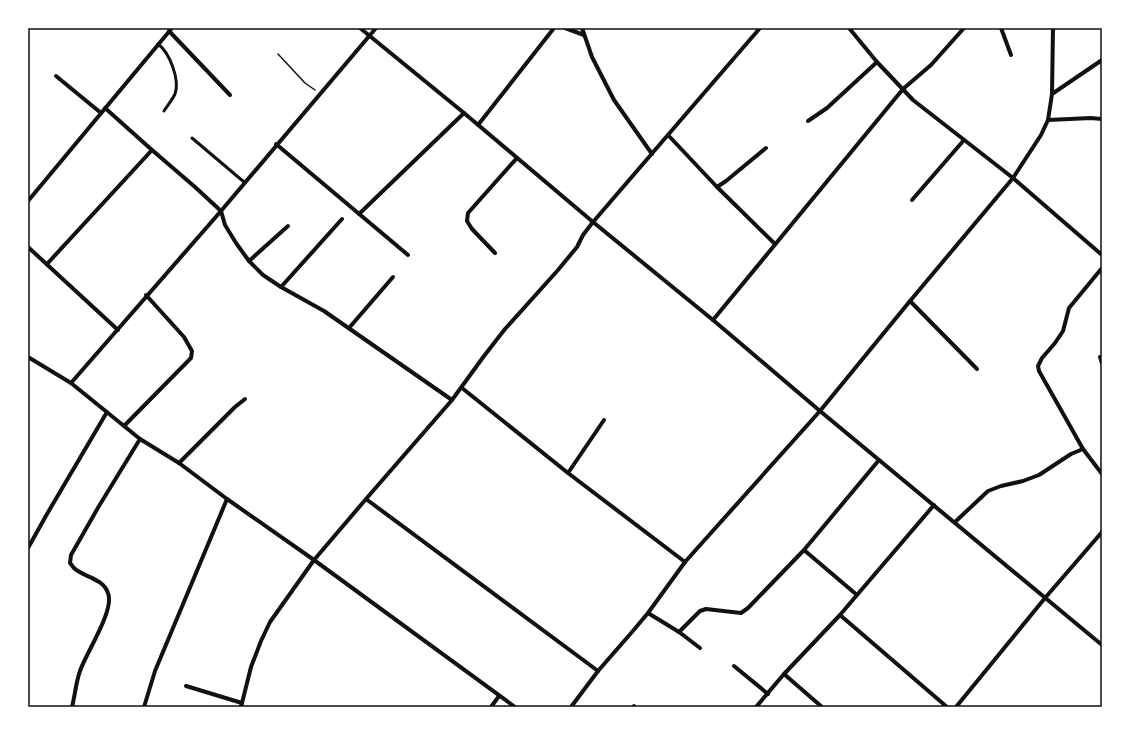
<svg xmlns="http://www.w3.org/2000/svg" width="1130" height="735" font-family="'Public Sans',sans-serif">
	<rect width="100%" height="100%" fill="#fff"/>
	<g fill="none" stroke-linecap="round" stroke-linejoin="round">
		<polyline stroke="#111" stroke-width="1.5" points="278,54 305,83 315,90"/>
		<g stroke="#111" stroke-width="3">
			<path d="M158,44c12,9 22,36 17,50 -3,6 -7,11 -11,17"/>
			<polyline points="192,138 244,182"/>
		</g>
		<g stroke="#111" stroke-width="4">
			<polyline points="360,28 464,113 593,222 713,320 820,411 1102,645"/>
			<polyline points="565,28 584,35"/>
			<polyline points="582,28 592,57 614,100 652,154"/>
			<polyline points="849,28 877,62 913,100 1013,178 1102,255"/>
			<polyline points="1001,28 1011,55"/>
			<polyline points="169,31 230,95"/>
			<polyline points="56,76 101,113"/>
			<polyline points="1052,94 1102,60"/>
			<polyline points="105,108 152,150 195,187 221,211 225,225 236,243 249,261 263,275 281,287 324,311 452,400"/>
			<polyline points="1048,120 1091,118 1102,119"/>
			<polyline points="808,121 827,108 877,62"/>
			<polyline points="478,125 554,28"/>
			<polyline points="668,135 717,187"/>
			<polyline points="276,144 408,255"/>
			<polyline points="766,148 726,181 717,187 775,244"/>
			<polyline points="912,200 964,140"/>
			<polyline points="28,201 172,28"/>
			<polyline points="359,214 464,113"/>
			<polyline points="28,247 118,330"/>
			<polyline points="495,253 472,229 467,221 468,213 517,158"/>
			<polyline points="249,261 288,226"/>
			<polyline points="47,264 152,150"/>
			<polyline points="1102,268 1069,308 1063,331 1055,343 1042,358 1038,366 1039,371 1083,449 1102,474"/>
			<polyline points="281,287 342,219"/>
			<polyline points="910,301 977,369"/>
			<polyline points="713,320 903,89 931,65 964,28"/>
			<polyline points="349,328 393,277"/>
			<polyline points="28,357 71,383 140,439 179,463 227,499 314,560 515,707"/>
			<polyline points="1100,357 1102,363"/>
			<polyline points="71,383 221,211 376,28"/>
			<polyline points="462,388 568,473 685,562"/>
			<polyline points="124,426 191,358 192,351 184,337 146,295"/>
			<polyline points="179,463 235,407 245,399"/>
			<polyline points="568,473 604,420"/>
			<polyline points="366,499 598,671"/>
			<polyline points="955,522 988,491 1001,486 1023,481 1039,475 1071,454 1083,449"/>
			<polyline points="28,548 47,514 107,412"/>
			<polyline points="804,550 857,595"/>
			<polyline points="648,613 679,632 700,648"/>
			<polyline points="840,615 947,707"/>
			<polyline points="679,632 700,611 706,609 741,613 748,608 804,550 879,460"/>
			<polyline points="734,666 768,694"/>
			<polyline points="784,674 822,707"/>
			<polyline points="186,686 242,703"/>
			<path d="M72,707c3,-12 4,-25 8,-36 6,-18 35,-61 28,-78 -5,-15 -25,-16 -34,-25 -1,-1 -2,-3 -4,-5l1,-8 28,-49 41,-67"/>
			<polyline points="144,707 155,671 227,499"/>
			<polyline points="241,707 251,667 261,641 270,622 314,560 366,499 452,400 484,356 505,329 558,270 577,247 583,235 593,222 760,28"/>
			<polyline points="491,707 499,696"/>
			<polyline points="571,707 598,671 632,632 648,613 685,562 820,411 910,301 1013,178 1041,135 1048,120 1052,94 1053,28"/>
			<polyline points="634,707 634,706"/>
			<polyline points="756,707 784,674 840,615 857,595 934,505"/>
			<polyline points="956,707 1045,598 1102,532"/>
		</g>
	</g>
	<rect width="1130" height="735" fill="none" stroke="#ffffff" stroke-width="58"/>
	<rect x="29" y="29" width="1072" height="677" fill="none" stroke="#111" stroke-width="1.5"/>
</svg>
